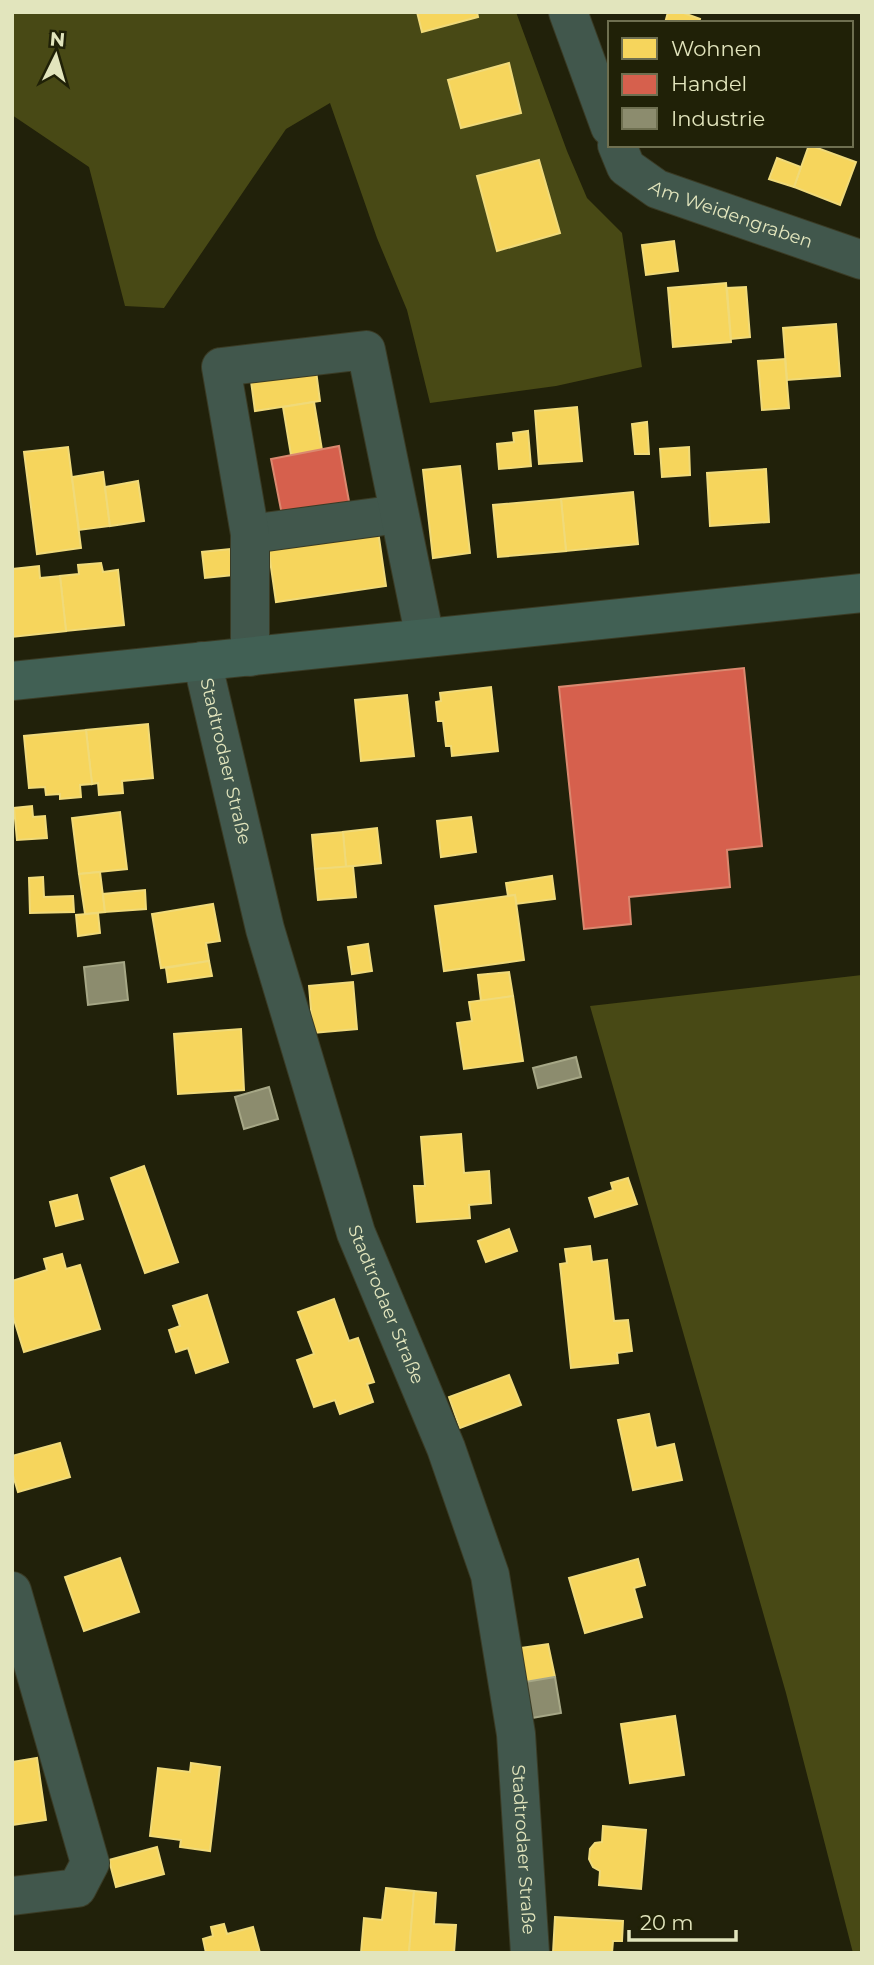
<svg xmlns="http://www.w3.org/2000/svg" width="874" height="1965" font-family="Montserrat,sans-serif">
	<rect width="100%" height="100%" fill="#21210a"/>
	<g fill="#484915">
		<polygon points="12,12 516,12 567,151 587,198 622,233 642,367 556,386 430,403 407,310 377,238 330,103 286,129 164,308 125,306 89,167 12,115"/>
		<polygon points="862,975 862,1953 853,1953 786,1693 590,1006"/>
	</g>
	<g fill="#f6d55c" stroke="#f0da79" stroke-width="2">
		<polygon points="417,12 477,12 478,17 422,32"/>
		<polygon points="668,12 681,12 700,19 699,23 665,23"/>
		<polygon points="509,63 521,113 461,128 448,80"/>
		<polygon points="809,145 856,162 840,205 794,187"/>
		<polygon points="777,158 801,167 794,187 769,179"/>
		<polygon points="539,160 560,233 497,251 477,176"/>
		<polygon points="674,241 678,271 646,275 642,245"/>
		<polygon points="726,283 731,342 673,347 668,288"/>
		<polygon points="746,287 750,337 731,339 727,288"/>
		<polygon points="836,324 840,376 787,380 783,328"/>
		<polygon points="785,359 789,408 762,410 758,361"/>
		<polygon points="316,371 320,401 255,411 251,381"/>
		<polygon points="314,402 322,450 291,455 283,407"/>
		<polygon points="577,407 582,461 539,464 535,411"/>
		<polygon points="647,422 649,454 635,454 632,424"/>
		<polygon points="528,431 531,466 499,469 497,444 514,442 513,433"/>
		<polygon points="68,447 81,548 37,554 24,452"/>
		<polygon points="689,447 690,475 662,477 660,449"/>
		<polygon points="460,466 470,553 433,558 423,470"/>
		<polygon points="766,469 769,522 710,526 707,473"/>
		<polygon points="103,472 110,526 79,530 72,477"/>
		<polygon points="138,481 144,521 110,526 105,487"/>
		<polygon points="633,492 638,544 566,551 561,499"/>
		<polygon points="561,499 566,551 498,557 493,505"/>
		<polygon points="377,524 386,586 276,602 267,539"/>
		<polygon points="230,549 233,575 205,578 202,552"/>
		<polygon points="101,563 103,572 118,570 124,625 66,631 60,576 79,574 78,565"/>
		<polygon points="39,566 40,578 60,576 66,631 12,637 13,569"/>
		<polygon points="491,687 498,751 452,756 451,746 446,746 443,721 438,721 436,702 441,701 440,693"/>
		<polygon points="407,695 414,756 361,761 355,700"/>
		<polygon points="148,724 153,778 122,781 123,793 99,795 98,783 92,784 86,730"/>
		<polygon points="86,730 92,784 80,785 81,797 60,799 60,794 46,795 45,787 29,788 24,736"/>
		<polygon points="32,806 33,817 45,816 47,838 17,840 14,808"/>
		<polygon points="120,812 127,869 79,874 72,818"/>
		<polygon points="471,817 476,852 441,857 437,821"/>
		<polygon points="377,828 381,863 346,867 343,832"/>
		<polygon points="343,832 346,867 315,869 312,835"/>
		<polygon points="353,866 356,897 318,900 315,869"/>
		<polygon points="100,872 105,912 85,914 79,874"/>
		<polygon points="552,876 555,899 516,904 515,895 508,896 506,883"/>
		<polygon points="43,877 44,897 73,896 74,912 30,913 29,878"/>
		<polygon points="145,890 146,909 105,912 103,894"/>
		<polygon points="515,895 524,960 444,971 435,906"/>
		<polygon points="213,904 220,941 206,943 209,961 161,968 152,914"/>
		<polygon points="98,913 100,933 78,936 76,915"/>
		<polygon points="368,944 372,971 352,974 348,947"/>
		<polygon points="209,961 212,976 168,982 166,968"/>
		<polygon points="509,972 513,996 481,1001 478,975"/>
		<polygon points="353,982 357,1029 313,1033 309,986"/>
		<polygon points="513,996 523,1061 464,1069 457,1023 472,1021 469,1002"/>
		<polygon points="241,1029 244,1090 178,1094 174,1034"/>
		<polygon points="461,1134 464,1173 489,1171 491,1203 469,1205 470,1218 417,1222 414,1186 425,1186 421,1137"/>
		<polygon points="144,1166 178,1262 145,1273 111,1178"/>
		<polygon points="628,1178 637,1204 595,1217 589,1198 613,1190 611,1183"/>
		<polygon points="77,1195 83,1219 56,1226 50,1202"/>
		<polygon points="509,1229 517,1251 486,1262 478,1241"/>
		<polygon points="590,1246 592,1262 607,1260 614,1321 628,1320 632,1351 617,1353 618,1363 571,1368 560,1264 567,1263 565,1249"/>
		<polygon points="62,1254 66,1269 80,1265 100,1329 24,1352 12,1313 12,1281 47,1270 44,1259"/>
		<polygon points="207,1295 228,1362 196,1373 188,1348 176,1352 169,1330 180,1326 173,1306"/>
		<polygon points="334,1299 349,1341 358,1338 374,1382 367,1384 373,1402 340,1414 335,1400 314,1407 297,1360 314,1354 298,1312"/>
		<polygon points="509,1375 521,1405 460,1428 449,1397"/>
		<polygon points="649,1414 656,1448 674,1444 682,1480 633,1490 618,1420"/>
		<polygon points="60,1443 70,1477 18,1492 12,1472 12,1456"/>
		<polygon points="120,1558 139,1612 84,1631 65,1577"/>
		<polygon points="638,1559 645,1585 634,1588 642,1617 585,1633 569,1578"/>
		<polygon points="548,1644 555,1677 519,1683 513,1649"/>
		<polygon points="675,1716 684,1775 630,1783 621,1724"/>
		<polygon points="37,1758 46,1820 12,1825 12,1762"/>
		<polygon points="191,1763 220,1767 210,1851 180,1847 181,1840 150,1836 158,1768 190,1772"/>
		<polygon points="603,1826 646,1830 641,1889 599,1885 600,1871 593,1867 589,1859 590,1849 595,1843 602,1842"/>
		<polygon points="157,1847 164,1874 116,1887 109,1860"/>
		<polygon points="386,1888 414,1891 409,1953 361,1953 364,1918 382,1920"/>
		<polygon points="414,1891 436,1893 434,1924 456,1925 454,1953 409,1953"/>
		<polygon points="555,1917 623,1921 622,1941 613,1941 612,1953 553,1953"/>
		<polygon points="224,1924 227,1934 253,1927 260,1953 206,1953 203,1939 213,1936 211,1927"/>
	</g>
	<g fill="#d6604d" stroke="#da886f" stroke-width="2">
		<polygon points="339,446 350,507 283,520 271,459"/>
		<polygon points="744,668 762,846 727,850 730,887 629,897 631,924 584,929 559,687"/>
	</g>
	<g fill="#8c8c6e" stroke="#a6a786" stroke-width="2">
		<polygon points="124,962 128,1000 88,1005 84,967"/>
		<polygon points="576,1057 581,1077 538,1088 533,1068"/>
		<polygon points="269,1087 278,1119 244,1129 235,1097"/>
		<polygon points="555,1677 561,1713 526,1719 519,1683"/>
	</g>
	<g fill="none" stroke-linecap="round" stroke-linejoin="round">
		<defs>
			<g id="minor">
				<polyline points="568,12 610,127"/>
				<path id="s1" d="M617,145l9,22 31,22 205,71"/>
				<polyline points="250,534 399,514"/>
				<polyline points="250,657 250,534 221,367 366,350 425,638"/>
				<path id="s2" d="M202,661l63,268 91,304 90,215 44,127 26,159 14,219"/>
				<polyline points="12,1591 90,1863 77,1888 12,1896"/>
			</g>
			<polyline id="major" points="12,681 862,593"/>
		</defs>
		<use href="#minor" stroke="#3a3b25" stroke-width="40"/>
		<use href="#major" stroke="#3a3b25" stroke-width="40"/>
		<use href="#minor" stroke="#41574c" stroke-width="38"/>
		<use href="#major" stroke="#416054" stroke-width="38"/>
	</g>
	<g text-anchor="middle" stroke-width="7" stroke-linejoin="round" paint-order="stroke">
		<g font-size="18" fill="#e2e5bd" stroke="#202107">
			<text dy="6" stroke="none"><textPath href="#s1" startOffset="140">Am Weidengraben</textPath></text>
			<text dy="6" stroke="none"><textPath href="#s2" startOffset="103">Stadtrodaer Straße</textPath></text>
			<text dy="6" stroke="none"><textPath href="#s2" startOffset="670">Stadtrodaer Straße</textPath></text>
			<text dy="6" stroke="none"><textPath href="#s2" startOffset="1237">Stadtrodaer Straße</textPath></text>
		</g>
	</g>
	<rect width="874" height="1965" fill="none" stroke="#e2e5bd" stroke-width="28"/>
	<rect x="608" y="21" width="245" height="126" fill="#202107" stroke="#6e6f50" stroke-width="2"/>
	<rect x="622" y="38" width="35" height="21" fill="#f6d55c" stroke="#6e6f50" stroke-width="2"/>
	<text x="671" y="56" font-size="21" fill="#e2e5bd">Wohnen</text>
	<rect x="622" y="74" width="35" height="21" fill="#d6604d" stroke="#6e6f50" stroke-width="2"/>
	<text x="671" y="91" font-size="21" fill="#e2e5bd">Handel</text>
	<rect x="622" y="108" width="35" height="21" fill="#8c8c6e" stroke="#6e6f50" stroke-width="2"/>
	<text x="671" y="126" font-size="21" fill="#e2e5bd">Industrie</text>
	<g transform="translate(56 56) rotate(5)" stroke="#202107" stroke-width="5" paint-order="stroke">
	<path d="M0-5L12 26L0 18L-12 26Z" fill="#e2e5bd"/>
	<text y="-10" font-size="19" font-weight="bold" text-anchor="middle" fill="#e2e5bd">N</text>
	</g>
	<path d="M629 1930v10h107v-10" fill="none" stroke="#e2e5bd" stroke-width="3.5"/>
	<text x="640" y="1930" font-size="21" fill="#e2e5bd" stroke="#202107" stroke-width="5" paint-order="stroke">20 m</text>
</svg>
